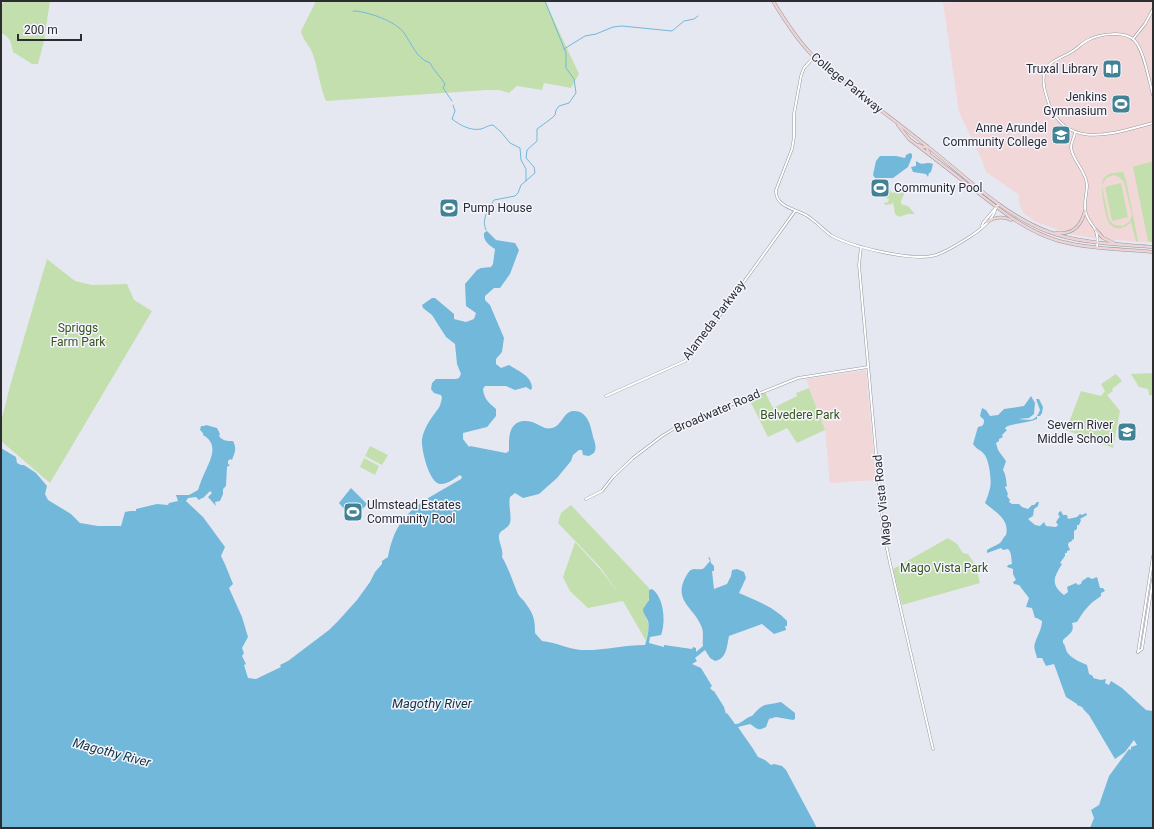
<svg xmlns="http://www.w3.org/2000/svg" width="1154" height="829" font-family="Roboto,sans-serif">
	<rect width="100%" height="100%" fill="#e6e8f1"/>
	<g fill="#f2d7d9">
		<polygon points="985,1 1153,1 1153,243 1093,238 1070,234 1036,222 1023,213 1019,203 1019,195 986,172 981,158 959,112 943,3"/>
		<polygon points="866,370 876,480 830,483 825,430 806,379"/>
	</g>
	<g fill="#c4dfae" fill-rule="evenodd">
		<path d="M5,1h45l-6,40 -6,23h-6l-19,-12c-2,-9 -2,-15 -12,-19v-28z"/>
		<path d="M316,1h229l34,73 -8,14 -27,-5 -2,7 -25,-4 -8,7 -10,-3h-12l-161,11c-7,-16 -8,-36 -15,-51 -3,-6 -9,-12 -10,-19z"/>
		<polygon points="1153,161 1153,242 1148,241 1133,167"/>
		<path d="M1123,172l3,8 12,61 -2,1 -5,-20c-6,7 -18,10 -23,-1 -3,-7 -9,-36 -4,-43 4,-6 13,-5 19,-6zM1114,175l5,2 5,5 8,33 -2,6 -7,5 -9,-1 -5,-5 -7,-34 4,-8z"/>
		<polygon points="1121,183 1128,217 1112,221 1105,187"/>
		<polygon points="889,189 892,193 903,190 905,192 901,201 901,204 908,206 915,214 908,214 899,217 895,214 893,202 892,204 885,205 884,203 888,202 889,199 886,198"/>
		<polygon points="47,259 75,281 92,285 127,284 134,300 152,311 50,483 1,441 1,422 10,386"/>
		<polygon points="1153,373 1153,395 1149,395 1148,389 1139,387 1131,374"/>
		<polygon points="1116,374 1122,381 1112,389 1113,391 1107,395 1120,411 1113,448 1066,430 1081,391 1101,396 1105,391 1101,384"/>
		<polygon points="809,388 825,430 797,443 787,428 768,437 749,399 765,392 773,408 797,396 796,393"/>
		<polygon points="370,446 388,455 382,465 365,456"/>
		<polygon points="364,458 379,466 375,475 360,467"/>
		<path d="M571,505l78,83c0,8 1,14 -5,19l5,20 -3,14 -23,-40 -35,7 -18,-17 -7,-14 12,-35 25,27 19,25 -19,-27 -42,-44 3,-10z"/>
		<polygon points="948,538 957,544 963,553 968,554 976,566 980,583 902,605 893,569"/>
	</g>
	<g fill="#72b8da">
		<polygon points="910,153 912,154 912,157 908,167 893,178 875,178 873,175 876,161 880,156 896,156 905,158 906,155"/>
		<path d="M916,161c8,6 10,0 17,3l-2,8 -2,1 -1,4 -2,-3 -13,-2 -2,-5 5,-1z"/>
		<path d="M487,231l9,9 19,3 4,7 -9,24 -10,14h-6l-9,8v4l5,5 14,33 -2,14 -6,7v5l5,4 8,-3c9,6 23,11 23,23l-1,2 -5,-3 -11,3 -9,-4h-21l-2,3c1,10 6,14 13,20v7l-9,11 -24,6v6l6,8 1,-1 36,7 3,-2c0,-12 -1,-28 14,-30 3,0 7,0 9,1 7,2 12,8 20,6 10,-2 11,-16 21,-17 13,-1 17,12 19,21 1,8 6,13 2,21l-5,3 -6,-1 -1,-5h-3l-6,5 -2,6 -14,17 -18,16 -16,4 -8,-5 -5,4c-2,9 2,18 0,26 -2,6 -10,7 -11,12 -1,7 5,14 3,22 7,12 11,25 16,37 2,4 6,6 8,10 8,11 9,16 9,29l7,8c14,1 25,8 39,9 21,1 43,-5 64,-5 2,-5 5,-19 3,-24 -1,-4 -5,-7 -5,-12l6,-9v-10l3,-1c12,8 14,33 9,46l-11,2 -1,6 15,4v-2l28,4 1,-2 3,1v4l7,-6c-1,-7 1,-11 -1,-18 -7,-21 -32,-27 -14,-55 5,-8 11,-1 16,-5 2,-2 4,-5 6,-7l-2,-4 2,1 1,5 3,3v5h-2l2,18 13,-5 4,-8 1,-6 5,-1 7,3 2,6 -7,15c17,8 34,13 48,28v5h-2l1,4 -12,4 -12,-10 -33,12c-2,9 -2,23 -14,25l-5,-3 -5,-8 -10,8 2,3 -5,3 9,4 11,18 -2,2 3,3h1l10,16 2,7 1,-1 8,11c5,1 11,-7 17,-8 12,-14 12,-10 29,-14l14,11v6l-2,1 -17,-3 -7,2 -3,8c-9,5 -9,1 -16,-3l-12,3c7,11 14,19 20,30l7,3 6,5 3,-1 8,2 4,4 31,58h-816v-380l15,9 1,6 4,2h3l12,8 11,13 -2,8 3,6 23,14 9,9 18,3h23l4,-14 5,-1h6v-2l21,-5 11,1 1,-2 9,-2 -2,-6h13l9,-5c2,-6 4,-12 7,-18 6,-13 14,-28 -2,-37v-2l-3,-3 1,-4h3l2,-1 11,3 3,6 -1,2c4,5 8,5 14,5 4,8 2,11 -1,19l-2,-1 -2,2v3l2,1 -3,2 -1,19 -3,3v5l-3,7 -5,1 1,4 -8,-9 4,-4 -2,-2 -7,7h-1l-3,2 -3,-3 -8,1 -2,3 17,16 22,30 -4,9c5,9 8,19 12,28l-4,4 13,29 6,20 -6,11 2,5 -2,3 4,8 -2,1 4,13 8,1 25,-12 -1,-2 8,-4 41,-31 10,-10 18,-20 13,-18 5,-10 7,-8v-3l6,-4c9,-48 35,-55 73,-78l1,-2 -2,-2c-5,3 -12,9 -19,9 -12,0 -20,-35 -19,-45 2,-11 9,-21 16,-30 2,-2 3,-7 4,-11l-1,-3 -7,-2 -3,-4 1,-6 4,-4h20l3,-1 2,-4 -4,-10 -2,-20 -9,-7 -14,-22 -9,-7 -1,-3 10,-7h3l19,16v5l12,3 8,-3 2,-6 -10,-7 -1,-22 12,-14 4,-2 10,-1 2,-3 2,-15c-6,-4 -12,-8 -11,-16z"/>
		<path d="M1031,396l4,7 -1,11 -5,4 -11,1c9,0 17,5 22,-9l-4,-11h3l4,8 -1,6 -2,3h-3v3c-10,4 -23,4 -31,8l-1,2 2,1 -5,5 1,2 -4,2v2l-3,2 2,7 8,11 -3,9c3,4 3,11 4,16l-2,1 3,7 -1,2 3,4 -1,2 3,2h7l3,3 6,2 4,-4h2l3,-3h2l-1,4 -4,3 -1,7 -5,3 7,6 5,1 4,-4 2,4 10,1 2,-2 -2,-3 4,-6 -2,-1 1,-3 2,-1 2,4h4l1,4 9,-2 3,-3 2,1 4,-2 1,2 -7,4 1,1 -2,5h-2v4l-3,2v8l-2,1 -1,2h-2l-1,3 2,5 -3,1v2h-2v3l-5,7 2,1c-8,13 -12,20 2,31l4,-3 -1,-5 9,-4 2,2 3,-1 1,-3 6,-4 4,2 5,-2 3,11h3l2,3 -4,2v3c-12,8 -16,13 -24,26l-5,1c3,9 -3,11 -9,17v3c3,3 2,5 4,9 4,6 13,10 20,13l2,9 4,2v2l8,2 5,-1 -1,4 4,2 2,-4 11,7 24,22 7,1v117h-63l4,-10 -3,-8 8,-5 10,-29 20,-27 2,1v-3l6,-2 -3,-5 -9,12 -10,7 -26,-44 -5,-5 -2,-3 -5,-2v-1l-11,-7 -12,-33 -8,2 -4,-8h-5c-1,-5 -4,-10 -2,-15 2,-7 7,-14 7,-22l-5,-3h-2l-3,-10 -6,-1 3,-9 -10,-13 -5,-1 -1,-2 3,-2 -3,-6v-5l-6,-2 1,-2 4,-1c-1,-6 0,-11 -4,-15l-5,1 -2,-2 -14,5v-3c5,-3 8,-4 13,-7 3,-3 3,-6 6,-8 4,-16 -11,-23 -21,-32 2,-5 4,-10 5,-15 2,-7 -1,-29 -6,-34 -4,-5 -6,-3 -11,-10l5,-17c5,-1 6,-2 6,-7l-4,-4 2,-8 4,2 4,6 8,-1 6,-6 20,-3z"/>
		<polygon points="351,488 367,504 353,520 339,503"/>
	</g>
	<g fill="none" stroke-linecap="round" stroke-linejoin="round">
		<g stroke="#72b8da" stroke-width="1">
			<path d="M353,11c13,0 43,10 51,22 8,11 12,25 26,30 4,8 11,14 15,21l-2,4 9,13"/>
			<polyline points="564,49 585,36 596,34 613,27 622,26 672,31 684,21 694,19 698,16"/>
			<path d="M453,105l2,6 -3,8c8,6 18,12 29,10 4,-1 7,-4 12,-4l8,7 9,11 10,5 1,12 5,9v12"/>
			<path d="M486,230c-5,-10 2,-21 8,-30l21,-4 3,-3 3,-8 14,-12 -1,-6 -8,-9 1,-8 10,-9v-12l15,-11 3,-3 1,-5 3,-4 10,-3 7,-10 -2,-14 -8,-11v-15l-21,-52"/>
		</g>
		<defs>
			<g id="tertiary">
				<polyline points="1133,39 1145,24 1153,9"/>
				<path d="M814,57l-10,11 -3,8 -7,38v23l-2,12 -16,41c-1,16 18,19 30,25 10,6 17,15 26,21 21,11 81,26 104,19 12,-4 24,-12 35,-19 9,-6 23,-17 25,-29"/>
				<path d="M1153,95c-4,-14 -9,-44 -18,-54 -10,-11 -35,-7 -47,-1 -6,3 -11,9 -17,12 -9,6 -22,8 -26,20 -4,9 1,23 4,32 19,48 68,28 104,19"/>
				<path d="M1075,133c-1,5 -4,9 -4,15 2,13 15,23 16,37 0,9 -4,19 -1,28 1,6 6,11 9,16 3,6 3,12 2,18"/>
				<polyline points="982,226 983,223 999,204"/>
				<polyline points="861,247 859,265 883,530 890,563 933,749"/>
				<polyline points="606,396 685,361 702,340 795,211"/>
				<polyline points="586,499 602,491 613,477 633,458 662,436 680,425 798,378 868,367"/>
				<polyline points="1138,652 1153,556"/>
				<polyline points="1138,652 1142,649 1153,579"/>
			</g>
			<g id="secondary">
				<path d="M773,1c12,20 24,39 41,56 37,31 76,60 114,90 37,29 75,68 121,85 33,12 69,12 104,15"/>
				<path d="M898,125l11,14c21,16 42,32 63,49 27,21 53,43 87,53 30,8 63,8 94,11"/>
				<polyline points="919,145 923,147 927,146 927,149 929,153"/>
				<path d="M987,222c8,-5 16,-6 24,-2"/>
				<polyline points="1096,230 1103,238 1114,243"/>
				<path d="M1056,233c17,2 25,-7 29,-22"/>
			</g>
		</defs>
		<use href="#tertiary" stroke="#96979f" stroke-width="3"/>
		<use href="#secondary" stroke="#96979f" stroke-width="3.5"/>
		<use href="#tertiary" stroke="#fff" stroke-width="2"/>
		<use href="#secondary" stroke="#edd3d4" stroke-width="2.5"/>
	</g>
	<defs>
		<symbol id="library-square" viewBox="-11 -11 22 22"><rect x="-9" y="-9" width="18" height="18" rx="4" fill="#418394" stroke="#f4f5fe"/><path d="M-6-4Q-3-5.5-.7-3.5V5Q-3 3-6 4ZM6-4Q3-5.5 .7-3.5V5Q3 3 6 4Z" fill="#fff"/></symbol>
		<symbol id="stadium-square" viewBox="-11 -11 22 22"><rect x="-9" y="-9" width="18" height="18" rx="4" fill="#418394" stroke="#f4f5fe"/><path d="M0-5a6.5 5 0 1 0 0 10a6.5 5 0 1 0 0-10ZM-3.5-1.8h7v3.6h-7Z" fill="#fff"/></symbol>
		<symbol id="university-square" viewBox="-11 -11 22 22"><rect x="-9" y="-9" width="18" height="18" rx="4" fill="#418394" stroke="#f4f5fe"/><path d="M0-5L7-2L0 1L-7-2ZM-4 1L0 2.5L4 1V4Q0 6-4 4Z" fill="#fff"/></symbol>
		<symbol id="school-square" viewBox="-11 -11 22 22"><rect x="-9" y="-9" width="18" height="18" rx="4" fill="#418394" stroke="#f4f5fe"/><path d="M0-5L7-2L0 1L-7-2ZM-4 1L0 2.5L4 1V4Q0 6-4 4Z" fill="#fff"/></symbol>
	</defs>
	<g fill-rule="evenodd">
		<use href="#library-square" x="1101" y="58" width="22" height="22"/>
		<use href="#stadium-square" x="1110" y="93" width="22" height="22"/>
		<use href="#university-square" x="1050" y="124" width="22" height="22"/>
		<use href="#stadium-square" x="869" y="177" width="22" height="22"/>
		<use href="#stadium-square" x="438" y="197" width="22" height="22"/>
		<use href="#school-square" x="1116" y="421" width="22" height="22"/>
		<use href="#stadium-square" x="342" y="501" width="22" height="22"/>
	</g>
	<g text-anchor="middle" stroke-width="3" stroke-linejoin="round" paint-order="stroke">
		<g font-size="12" fill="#2c2d30" stroke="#f4f5fe" text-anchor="end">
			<text x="1098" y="73">Truxal Library</text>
			<text x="1107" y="101">Jenkins<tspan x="1107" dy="14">Gymnasium</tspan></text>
			<text x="1047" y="132">Anne Arundel<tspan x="1047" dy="14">Community College</tspan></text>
			<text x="894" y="192" text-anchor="start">Community Pool</text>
			<text x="463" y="212" text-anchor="start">Pump House</text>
			<text x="1113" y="429">Severn River<tspan x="1113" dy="14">Middle School</tspan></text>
			<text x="367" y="509" text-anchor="start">Ulmstead Estates<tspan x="367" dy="14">Community Pool</tspan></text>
		</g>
		<g font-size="12" fill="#2c2d30" stroke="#f4f5fe">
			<text transform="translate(847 83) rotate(39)" y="4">College Parkway</text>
			<text transform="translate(714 320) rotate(-53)" y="4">Alameda Parkway</text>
			<text transform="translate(717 411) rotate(-23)" y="4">Broadwater Road</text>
			<text transform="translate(882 500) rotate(-96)" y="4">Mago Vista Road</text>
		</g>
		<g font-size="12" fill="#375418" stroke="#f4f5fe">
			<text x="78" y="332">Spriggs<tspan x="78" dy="14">Farm Park</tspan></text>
			<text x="800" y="419">Belvedere Park</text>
			<text x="944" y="572">Mago Vista Park</text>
		</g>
		<g font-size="13" font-style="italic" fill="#133442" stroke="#f4f5fe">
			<text x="432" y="708">Magothy River</text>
			<text transform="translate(112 752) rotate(15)" y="5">Magothy River</text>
		</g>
	</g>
	<rect width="1154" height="829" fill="none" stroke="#2c2d30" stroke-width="4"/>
	<path d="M18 34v6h63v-6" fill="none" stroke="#2c2d30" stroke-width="2"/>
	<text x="24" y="34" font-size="12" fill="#2c2d30" stroke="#f4f5fe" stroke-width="3" paint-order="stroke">200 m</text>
</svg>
